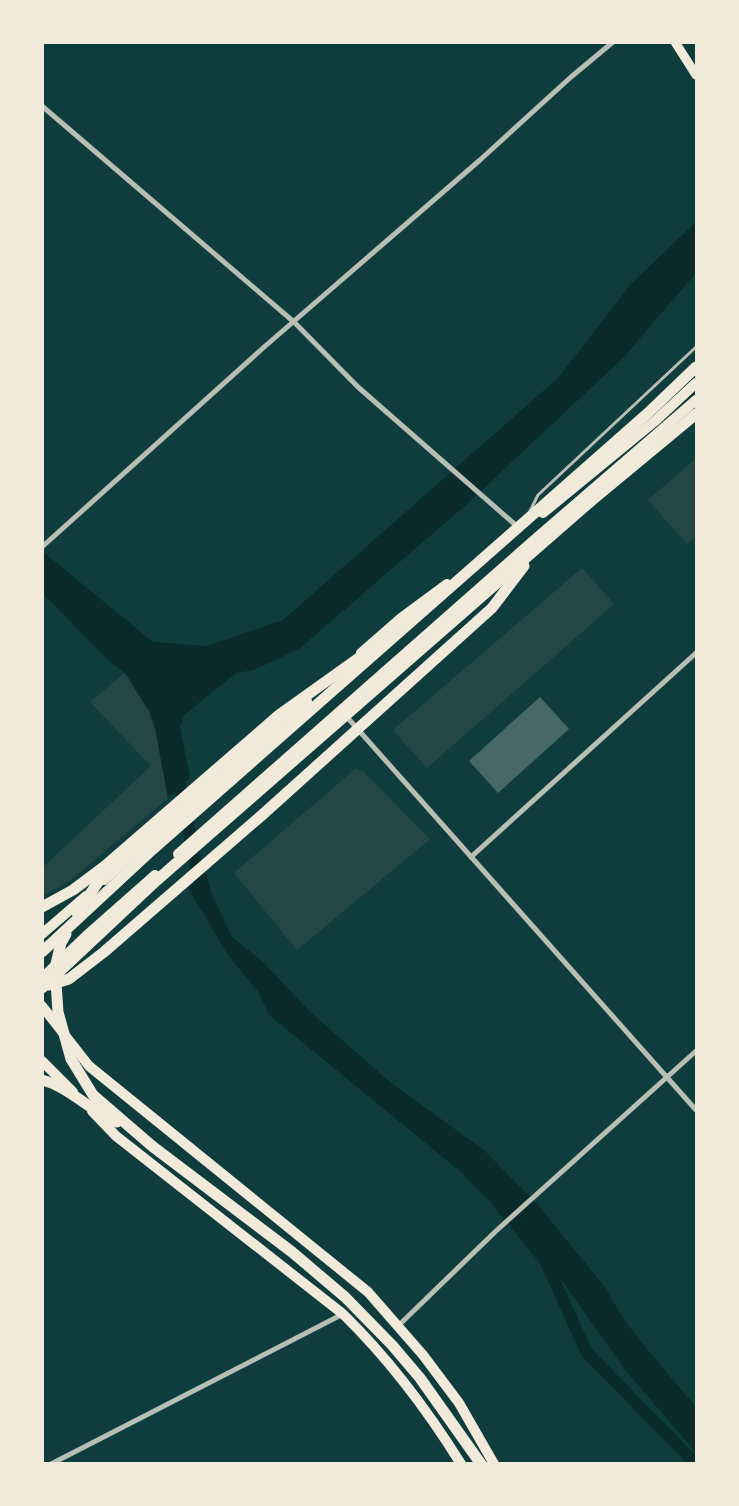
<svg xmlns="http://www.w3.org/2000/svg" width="739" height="1506" font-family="'Sofia Sans Condensed',sans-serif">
	<rect width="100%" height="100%" fill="#0f3d3e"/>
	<g fill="#244646">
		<polygon points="696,458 696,536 687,544 648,500"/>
		<polygon points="582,568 614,604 427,768 393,730"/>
		<polygon points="125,673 149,711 155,728 168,798 70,881 43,896 43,867 151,766 90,702"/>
		<polygon points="355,769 364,772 430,839 297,950 234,873"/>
	</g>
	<g fill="#0a2a2b">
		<polygon points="696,222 696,273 624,357 467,504 299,649 254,670 236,673 184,715 180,727 190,778 168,798 155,728 149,711 125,673 109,661 43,594 42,551 153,642 207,646 283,620 558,378 631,284"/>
		<polygon points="206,874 212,895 232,937 262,961 309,1011 391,1083 484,1150 537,1204 604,1286 623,1318 640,1341 696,1407 696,1453 623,1367 534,1241 524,1224 488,1183 456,1168 269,1015 259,993 228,955 188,888"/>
	</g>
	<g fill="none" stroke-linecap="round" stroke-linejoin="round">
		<g stroke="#0a2a2b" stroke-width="12">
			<polyline points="177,770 202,895"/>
			<polyline points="464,1167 492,1195 545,1260 587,1353 696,1464"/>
		</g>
	</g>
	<polygon fill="#486865" points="540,697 569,729 498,793 469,761"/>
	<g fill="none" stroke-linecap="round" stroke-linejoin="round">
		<polyline stroke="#b8beb3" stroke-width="3" points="530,511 538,495 696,347"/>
		<g stroke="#b8beb3" stroke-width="5">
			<polyline points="42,106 294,322 358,387 519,528"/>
			<polyline points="42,547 263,348 480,160 571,77 613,42"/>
			<polyline points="346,716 696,1110"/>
			<polyline points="471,857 696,653"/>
			<polyline points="398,1326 496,1231 696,1051"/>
			<polyline points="51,1464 343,1314"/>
		</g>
		<polyline stroke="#f1e9da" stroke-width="9" points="675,42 696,75"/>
		<g stroke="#f1e9da" stroke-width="10">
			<polyline points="543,513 654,422 696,383"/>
			<polyline points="361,653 401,618 447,584"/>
			<polyline points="178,854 534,540 696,400"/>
			<polyline points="104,880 307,701"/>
			<polyline points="42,934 86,896"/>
			<polyline points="42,978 86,936 155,875"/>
			<polyline points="42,1006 89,1066 368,1292 423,1355 459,1403 494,1464"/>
			<polyline points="42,1061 73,1092"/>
			<path d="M92,1111l24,25 227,178c45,44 85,97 118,150"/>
		</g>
		<g stroke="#f1e9da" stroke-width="11">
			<polyline points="42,907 73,890 105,866 279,715 370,650"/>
			<polyline points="77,913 105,872 122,852"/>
			<polyline points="66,934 61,943 55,968 58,1012 71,1059 93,1095 152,1146 292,1252 345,1297 392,1345 420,1378 481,1464"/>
			<polyline points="42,952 153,849 647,414 696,367"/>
			<polyline points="49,985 69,979 104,952 261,816 492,608 524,566"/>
			<polyline points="42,988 156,881 591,501 696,414"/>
			<path d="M42,1080c28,7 49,32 75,42"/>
		</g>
	</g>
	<rect width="739" height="1506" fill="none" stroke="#f1e9da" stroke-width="88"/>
</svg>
